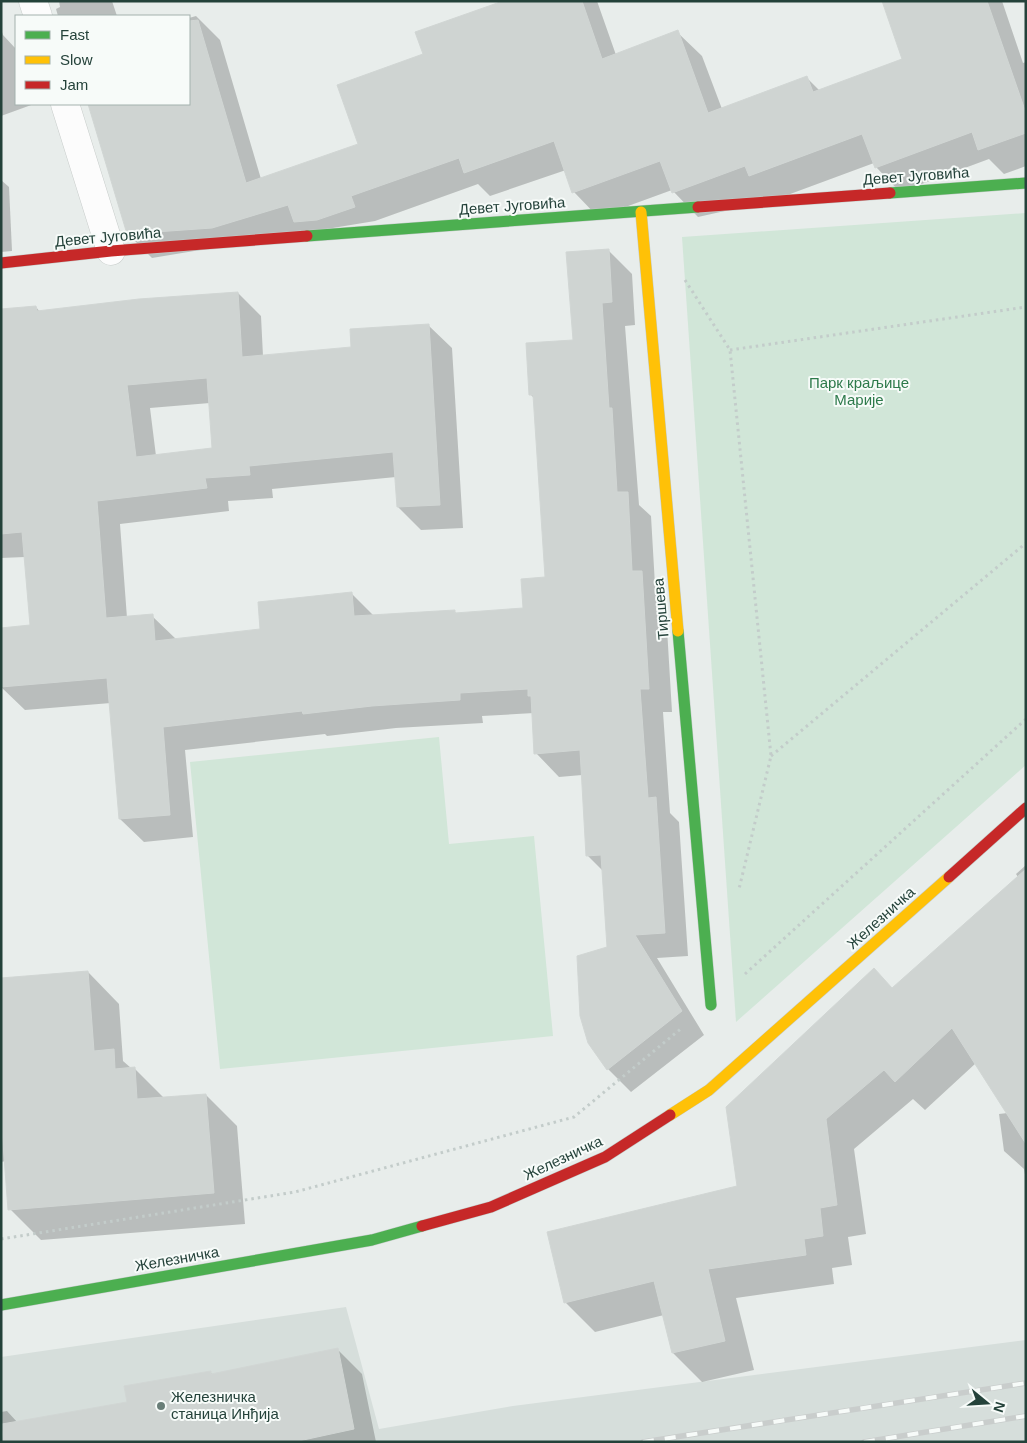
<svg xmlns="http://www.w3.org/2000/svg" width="1027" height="1443" font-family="Arial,sans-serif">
	<rect width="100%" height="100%" fill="#e8edeb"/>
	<polygon fill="#d6dedb" points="346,1307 379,1429 513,1406 1026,1340 1026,1442 1,1442 1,1357"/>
	<g fill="#d1e6d8">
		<polygon points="1026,213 1026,765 736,1022 682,237"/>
		<polygon points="439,737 449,844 534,836 553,1036 220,1069 190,762"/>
	</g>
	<g fill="#0003" fill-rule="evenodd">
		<polygon points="59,1 112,1 117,16 58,16 56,9 60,7"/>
		<polygon points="506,1 597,1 616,55 677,32 702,56 722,109 807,78 820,91 903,59 883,1 1002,1 1023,63 1026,62 1026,166 1004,174 989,159 900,192 876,167 874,163 774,200 698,217 672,190 598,217 574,192 566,170 490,196 478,184 375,221 152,258 128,234 90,104 189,104 189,18 196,16 220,40 261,179 360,145 424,55"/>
		<polygon points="1,29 3,35 16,49 16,104 34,104 1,116"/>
		<polygon points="1,180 9,187 12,251 1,252"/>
		<path d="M608,250l24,24 3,51 -10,1 14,179 12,11 4,69 10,10 7,117h-9l7,101 9,9 9,134 -31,2 47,77 -73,57 -23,-23 1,-121 -5,-76 -16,-16 -6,-81 -23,2 -23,-24 -2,-40 -52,3 1,7 -87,5 -69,8 -2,-2 -140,16 8,87 -49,5 -24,-23 -9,-116 -86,7 -24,-23 31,-61 -7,-69 -24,1v-248l35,-3 4,5 198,-19 23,23 2,40 89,-8 76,-23 24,23 11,180 -42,2 -23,-23 -2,-30 -124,12 1,9 -45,3 1,10 -109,13 7,94 25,-2 25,24 85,-10 89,-37 23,23 80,-5 3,3 68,-4 22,-32 -13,-180 -3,-3 43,-54zM210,403l3,46 -57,7 -6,-48z"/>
		<polygon points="1026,865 1026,1180 1024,1169 1004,1151 999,1114 1016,1112 976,1063 925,1110 913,1099 854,1149 866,1234 848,1237 852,1265 832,1268 834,1284 736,1298 754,1370 702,1382 673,1353 664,1315 595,1332 565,1302 738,1187 893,989 1018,877 1016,874"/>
		<polygon points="88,972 119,1004 123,1061 131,1068 134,1068 164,1098 206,1095 237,1126 245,1224 41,1240 10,1209 6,1161 1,1162 1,979"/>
		<polygon points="337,1349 362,1374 376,1442 1,1442 1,1412 7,1411 18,1423 129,1403 210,1372 213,1375"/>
	</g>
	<g fill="#cfd4d2" stroke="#d1d6d4" fill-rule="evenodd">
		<polygon points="503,1 582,1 602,59 678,30 708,113 807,76 813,92 902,59 882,1 987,1 1026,113 1026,133 978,150 972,132 875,168 862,134 749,176 745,166 672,193 660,161 572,193 554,141 464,173 459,158 351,196 355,207 317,220 294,222 288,205 212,228 127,234 88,104 189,104 189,21 198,20 246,183 358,144 337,85 423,54 415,32"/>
		<path d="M609,249l3,53 -10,1 7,105h3l5,84h11l4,79h10l7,118h-9l8,109 8,-1 9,136 -30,2 47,76 -75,59 -19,-27 -8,-27 -3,-60 30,-9 -6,-92 -15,1 -6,-106 -46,4 -3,-58h-3v-7l-68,4v7l-88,6 -69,8 -1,-3 -139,16 7,88 -51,4 -12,-141 -106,9v-59l29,-3 -8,-93 -21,2v-225l35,-3 1,5 102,-12 99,-7 4,65 109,-10 -1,-18 79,-5 11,181 -43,2 -4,-55 -144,14 1,9 -45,3 2,10 -110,13 9,117 47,-4 2,27 105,-12 -2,-27 94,-10 2,24 101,-6v3l68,-5 -2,-29 24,-2 -12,-182h-4l-3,-52 47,-3 -7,-88zM207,378l5,70 -76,9 -9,-72z"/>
		<polygon points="1026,869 1026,1144 952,1028 895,1082 884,1070 826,1119 837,1205 820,1208 823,1236 804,1239 806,1255 708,1269 725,1341 672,1353 654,1281 564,1303 547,1232 737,1186 726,1107 874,968 892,988"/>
		<polygon points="88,971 94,1051 114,1049 115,1069 135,1067 137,1099 206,1094 214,1193 8,1210 1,1116 1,978"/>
		<polygon points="338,1348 354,1429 294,1442 3,1442 2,1424 127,1402 124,1386 211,1371 211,1374"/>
	</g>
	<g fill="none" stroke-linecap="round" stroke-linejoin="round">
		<defs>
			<g id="street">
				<polyline points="33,1 38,16"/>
				<polyline points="65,104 111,251"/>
			</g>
			<g id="fast">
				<polyline points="890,193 1026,183"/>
				<polyline points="307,236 698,207"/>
				<polyline points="678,631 711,1005"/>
				<polyline points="1,1305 372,1240 422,1226"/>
			</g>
			<g id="slow">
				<polyline points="641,212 678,631"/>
				<polyline points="670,1115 709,1090 949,877"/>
			</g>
			<g id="jam">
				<polyline points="698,207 890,193"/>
				<polyline points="1,263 111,251 307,236"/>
				<polyline points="949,877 1026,808"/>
				<polyline points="422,1226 491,1207 605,1157 670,1115"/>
			</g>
		</defs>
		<use href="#street" stroke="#c5cac8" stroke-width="29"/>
		<use href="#fast" stroke="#c3cbc8" stroke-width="12"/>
		<use href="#slow" stroke="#c3cbc8" stroke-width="12"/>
		<use href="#jam" stroke="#c3cbc8" stroke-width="12"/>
		<g stroke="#c3ccca" stroke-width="3" stroke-dasharray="2.5 4" stroke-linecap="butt">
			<polyline points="685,280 730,350 771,756 739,889"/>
			<polyline points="730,350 1026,307"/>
			<polyline points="771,756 1026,543"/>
			<polyline points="745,974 1026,719"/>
			<polyline points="1,1239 295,1192 574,1117 683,1027"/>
		</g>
		<use href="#street" stroke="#fcfcfc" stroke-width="28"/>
		<use href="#fast" stroke="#4caf50" stroke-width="11"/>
		<use href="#slow" stroke="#ffc107" stroke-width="11"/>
		<use href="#jam" stroke="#c62828" stroke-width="11"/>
		<defs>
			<g id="rail">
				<polyline points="643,1442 1026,1383"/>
				<polyline points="864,1442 1026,1416"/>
			</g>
		</defs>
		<use href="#rail" stroke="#c9cdcc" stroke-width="5.5"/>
		<use href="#rail" stroke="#f7fbf9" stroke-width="4" stroke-dasharray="11" stroke-linecap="butt"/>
	</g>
	<circle fill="#697e78" stroke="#f7fbf9" stroke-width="2" cx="161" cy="1406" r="5"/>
	<g text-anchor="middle" stroke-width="4" stroke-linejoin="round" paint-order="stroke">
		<g font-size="15" fill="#24423a" stroke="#f7fbf9">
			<text transform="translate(916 176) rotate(-4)" y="5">Девет Југовића</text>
			<text transform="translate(512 206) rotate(-4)" y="5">Девет Југовића</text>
			<text transform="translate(108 237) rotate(-5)" y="5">Девет Југовића</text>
			<text transform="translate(661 609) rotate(-95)" y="5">Тиршева</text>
			<text transform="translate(881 918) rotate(-42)" y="5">Железничка</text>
			<text transform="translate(563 1158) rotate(-25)" y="5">Железничка</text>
			<text transform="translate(177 1259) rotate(-10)" y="5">Железничка</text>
		</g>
		<g font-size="15" fill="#2d7a4b" stroke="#f7fbf9">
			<text x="859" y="388">Парк краљице<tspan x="859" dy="17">Марије</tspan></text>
		</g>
		<g font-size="15" fill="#24423a" stroke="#f7fbf9" text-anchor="start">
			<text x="171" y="1402">Железничка<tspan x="171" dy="17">станица Инђија</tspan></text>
		</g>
	</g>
	<rect width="1027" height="1443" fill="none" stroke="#24423a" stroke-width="5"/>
	<rect x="15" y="15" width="175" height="90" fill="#f7fbf9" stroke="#a3b1ad"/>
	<rect x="25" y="31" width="25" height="8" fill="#4caf50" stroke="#a3b1ad"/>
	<text x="60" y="40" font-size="15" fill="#24423a">Fast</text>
	<rect x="25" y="56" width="25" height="8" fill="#ffc107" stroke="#a3b1ad"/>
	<text x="60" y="65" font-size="15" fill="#24423a">Slow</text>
	<rect x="25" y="81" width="25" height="8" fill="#c62828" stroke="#a3b1ad"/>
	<text x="60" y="90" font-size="15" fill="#24423a">Jam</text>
	<g transform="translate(987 1403) rotate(108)" stroke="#f7fbf9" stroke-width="4" paint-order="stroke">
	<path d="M0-4L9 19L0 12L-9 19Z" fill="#24423a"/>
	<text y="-8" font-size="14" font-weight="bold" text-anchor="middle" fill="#24423a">N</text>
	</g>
</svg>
